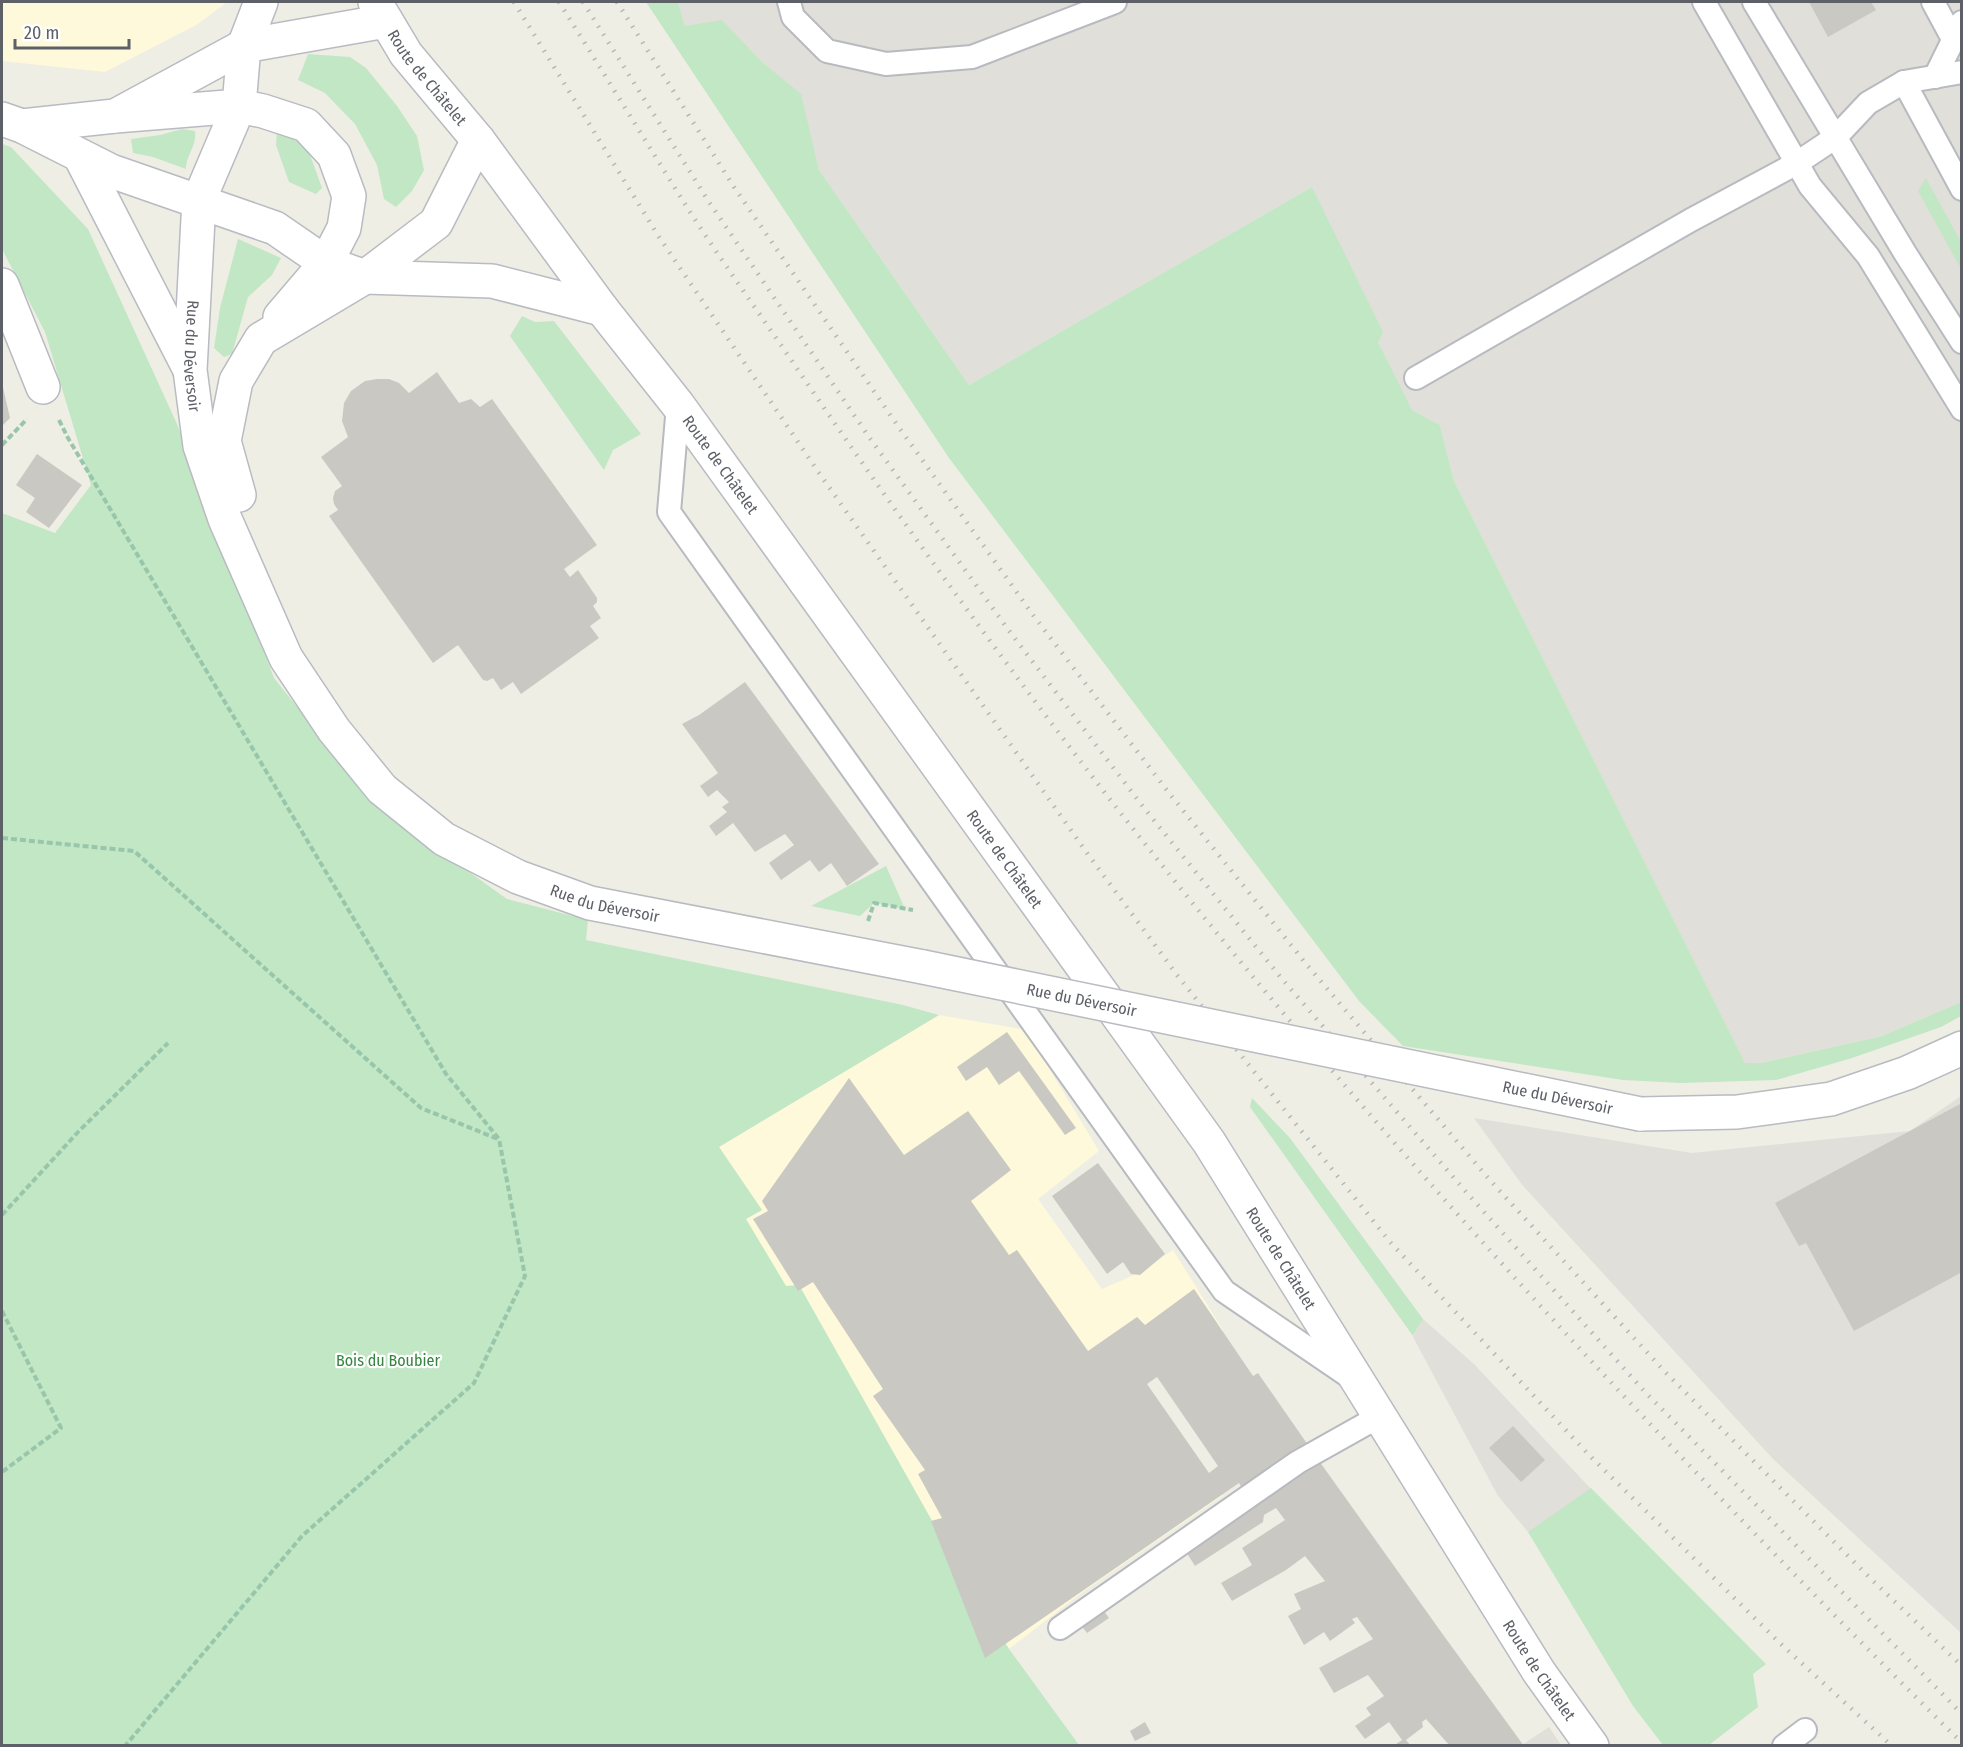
<svg xmlns="http://www.w3.org/2000/svg" width="1963" height="1747" font-family="'Fira Sans Condensed',sans-serif">
	<rect width="100%" height="100%" fill="#efeee5"/>
	<g fill="#fef9db">
		<polygon points="2,2 227,2 198,24 105,72 2,61"/>
		<polygon points="939,1015 1026,1030 1099,1151 1038,1199 1102,1289 1134,1275 1173,1250 1223,1330 1145,1385 1223,1495 1084,1591 1009,1649 940,1535 799,1285 786,1286 746,1219 762,1210 719,1147"/>
	</g>
	<g fill="#e1dfd9">
		<polygon points="678,2 1961,2 1961,1002 1882,1036 1761,1063 1745,1064 1454,481 1440,425 1412,410 1402,392 1378,342 1312,187 969,385 819,170 800,94 760,60 685,26"/>
		<polygon points="1961,1096 1961,1633 1774,1460 1523,1186 1474,1118 1692,1153 1910,1131"/>
		<polygon points="1423,1319 1474,1364 1592,1490 1528,1532 1498,1496 1413,1337"/>
		<polygon points="1549,1727 1561,1745 1520,1746"/>
	</g>
	<g fill="#c1e7c5">
		<polygon points="646,2 678,2 685,26 722,20 760,60 801,94 819,170 969,385 1312,187 1383,332 1378,342 1412,410 1440,425 1454,481 1745,1063 1761,1063 1882,1036 1961,1002 1961,1016 1941,1027 1852,1058 1776,1080 1681,1083 1623,1080 1403,1046 1359,1001 949,458"/>
		<polygon points="308,54 350,57 366,68 397,106 417,136 424,170 412,191 396,207 384,199 377,165 355,124 325,93 298,80"/>
		<polygon points="277,128 308,149 322,188 316,194 289,182 276,145"/>
		<path d="M182,129l13,2c2,15 -9,24 -9,38l-33,-12 -20,-4 -2,-14 29,-4z"/>
		<polygon points="2,144 11,147 88,229 177,424 274,678 375,805 507,899 588,920 586,940 903,1005 939,1015 719,1147 762,1210 746,1219 786,1286 799,1285 940,1535 1009,1649 1079,1745 2,1745 2,513 55,533 91,485 45,332 2,249"/>
		<polygon points="1926,178 1961,242 1961,269 1918,191"/>
		<polygon points="238,239 281,258 272,275 248,297 232,354 224,357 214,348 220,308"/>
		<polygon points="522,316 535,322 554,321 641,434 613,450 604,470 510,336"/>
		<polygon points="886,866 905,909 874,903 860,916 811,906"/>
		<polygon points="1252,1098 1290,1138 1423,1319 1413,1336 1250,1107"/>
		<polygon points="1591,1488 1766,1664 1753,1674 1758,1707 1709,1745 1663,1745 1633,1706 1528,1532"/>
	</g>
	<g fill="#cac8c2" fill-rule="evenodd">
		<polygon points="1809,2 1871,2 1876,10 1828,37"/>
		<polygon points="437,372 459,403 471,399 480,407 492,399 597,545 564,569 570,577 578,570 597,598 597,602 593,606 601,618 590,626 599,638 521,694 513,682 501,690 493,678 487,681 483,680 458,645 433,663 329,516 338,510 334,504 333,498 335,491 342,486 321,457 348,437 342,421 344,403 351,391 365,381 377,379 389,379 399,383 409,393"/>
		<polygon points="2,383 10,418 2,426"/>
		<polygon points="37,454 82,485 49,528 26,512 35,498 16,485"/>
		<polygon points="745,682 879,864 847,886 831,863 819,872 810,860 781,880 769,863 794,845 785,834 755,852 733,823 716,836 709,826 727,812 722,807 729,802 717,790 708,797 700,786 718,773 682,724 699,715"/>
		<polygon points="1007,1032 1076,1128 1065,1135 1019,1071 999,1085 987,1067 966,1081 957,1067"/>
		<path d="M849,1078l55,77 64,-44 43,59 -40,31 38,54 8,-5 71,101 49,-34 8,8 49,-36 59,87 5,-3 50,72 -66,43 -3,-5 -254,175 -54,-137 11,-3 -24,-44 7,-4 -52,-74 10,-7 -70,-107 -15,9 -45,-72 15,-8 -6,-10zM1157,1377l61,89 -9,7 -62,-89z"/>
		<polygon points="1962,1103 1962,1272 1854,1331 1806,1243 1799,1246 1775,1203"/>
		<polygon points="1098,1163 1165,1254 1140,1275 1131,1274 1123,1262 1107,1274 1052,1196"/>
		<polygon points="1513,1426 1545,1460 1521,1482 1489,1448"/>
		<polygon points="1317,1458 1444,1636 1524,1746 1450,1746 1426,1719 1422,1722 1423,1727 1406,1740 1411,1746 1393,1746 1402,1740 1389,1722 1365,1739 1355,1726 1371,1715 1366,1708 1384,1696 1368,1675 1334,1693 1319,1668 1373,1639 1357,1617 1352,1619 1355,1623 1330,1641 1324,1632 1304,1645 1288,1616 1301,1609 1294,1594 1325,1581 1305,1556 1286,1570 1232,1601 1221,1583 1252,1565 1242,1548 1285,1520 1276,1508 1264,1515 1263,1522 1195,1566 1183,1547"/>
		<polygon points="1099,1604 1109,1618 1087,1633 1077,1620"/>
		<polygon points="1145,1722 1151,1733 1135,1741 1130,1731"/>
	</g>
	<g fill="none" stroke-linecap="round" stroke-linejoin="round">
		<defs>
			<g id="service">
				<polyline points="789,2 793,17 827,51 886,64 972,57 1115,2"/>
				<polyline points="1704,2 1810,186 1868,256 1962,409"/>
				<polyline points="1754,2 1905,253 1962,342"/>
				<polyline points="1933,2 1953,39"/>
				<polyline points="1935,77 1962,22"/>
				<polyline points="1904,82 1962,189"/>
				<polyline points="1416,378 1691,220 1797,163 1836,137 1868,103 1904,82 1962,72"/>
				<polyline points="678,405 669,512 1224,1291 1350,1377"/>
				<polyline points="1060,1628 1298,1462 1380,1416"/>
				<polyline points="1784,1746 1805,1730"/>
			</g>
			<polyline id="minor" points="2,285 43,387"/>
			<g id="secondary">
				<path id="s1" d="M261,2l-17,44 -5,60 -40,94 -9,170 10,76 25,73 61,139 48,72 48,59 62,50 74,38 72,26 333,64"/>
				<path id="s2" d="M375,2l31,52 72,86 124,169 76,96 531,737 330,530 53,74"/>
				<polyline points="115,116 239,106 263,111 306,125 334,155 349,196 344,228 326,263 280,317"/>
				<polyline points="2,119 22,126 111,171 275,228 326,263 365,277 492,281 602,309"/>
				<polyline points="22,126 115,116 244,46 386,21"/>
				<polyline points="80,156 189,368"/>
				<polyline points="239,495 224,441 236,381 261,339 365,277 436,223 478,140"/>
				<polyline points="1640,1114 1737,1112 1831,1099 1907,1073 1962,1048"/>
			</g>
		</defs>
		<use href="#service" stroke="#b7babf" stroke-width="26"/>
		<use href="#minor" stroke="#b7babf" stroke-width="36"/>
		<use href="#secondary" stroke="#b8bbc1" stroke-width="36"/>
		<g stroke="#99c6aa" stroke-width="4" stroke-dasharray="6 3" stroke-linecap="butt">
			<polyline points="59,420 68,438 446,1074 499,1139 525,1276 474,1383 302,1536 125,1746"/>
			<polyline points="2,445 27,419"/>
			<polyline points="2,838 134,851 421,1108 498,1139"/>
			<polyline points="868,921 874,903 913,910"/>
			<polyline points="2,1215 79,1131 168,1043"/>
			<polyline points="2,1311 61,1428 2,1472"/>
		</g>
		<use href="#service" stroke="#fff" stroke-width="22"/>
		<use href="#minor" stroke="#fff" stroke-width="33"/>
		<use href="#secondary" stroke="#fff" stroke-width="33"/>
		<g stroke="#b6b7b7" stroke-width="4.5" stroke-dasharray="1.5 8" stroke-linecap="butt">
			<polyline points="514,2 659,237 819,473 1087,853 1177,975 1390,1242 1589,1455 1784,1647 1892,1746"/>
			<path d="M559,2c44,70 87,140 131,210 35,54 72,105 108,158 104,152 212,302 325,446 258,328 543,634 839,927"/>
			<polyline points="583,2 709,202 869,437 1007,628 1144,808 1282,979 1467,1193 1645,1392 1962,1714"/>
			<polyline points="617,2 734,187 893,419 1033,615 1169,793 1307,965 1488,1178 1665,1372 1870,1578 1962,1666"/>
		</g>
		<defs>
			<g id="secondary-bridge">
				<path id="s3" d="M923,967l717,147"/>
			</g>
		</defs>
		<use href="#secondary-bridge" stroke="#b8bbc1" stroke-width="36" stroke-linecap="butt"/>
		<use href="#secondary-bridge" stroke="#fff" stroke-width="33"/>
	</g>
	<g text-anchor="middle" stroke-width="4.5" stroke-linejoin="round" paint-order="stroke">
		<g font-size="16" fill="#5d6066" stroke="#fff">
			<text dy="6" stroke="none"><textPath href="#s2" startOffset="92">Route de Châtelet</textPath></text>
			<text dy="6" stroke="none"><textPath href="#s1" startOffset="366">Rue du Déversoir</textPath></text>
			<text dy="6" stroke="none"><textPath href="#s2" startOffset="578">Route de Châtelet</textPath></text>
			<text dy="6" stroke="none"><textPath href="#s2" startOffset="1064">Route de Châtelet</textPath></text>
			<text dy="6" stroke="none"><textPath href="#s1" startOffset="1102">Rue du Déversoir</textPath></text>
			<text dy="6" stroke="none"><textPath href="#s3" startOffset="162">Rue du Déversoir</textPath></text>
			<text dy="6" stroke="none"><textPath href="#s3" startOffset="648">Rue du Déversoir</textPath></text>
			<text dy="6" stroke="none"><textPath href="#s2" startOffset="1550">Route de Châtelet</textPath></text>
			<text dy="6" stroke="none"><textPath href="#s2" startOffset="2036">Route de Châtelet</textPath></text>
		</g>
		<g font-size="16" fill="#348540" stroke="#fff">
			<text x="388" y="1366">Bois du Boubier</text>
		</g>
	</g>
	<rect width="1963" height="1747" fill="none" stroke="#5d6066" stroke-width="6"/>
	<path d="M15 39v9h114v-9" fill="none" stroke="#5d6066" stroke-width="3"/>
	<text x="24" y="39" font-size="18" fill="#5d6066" stroke="#ffffff" stroke-width="4.5" paint-order="stroke">20 m</text>
</svg>
